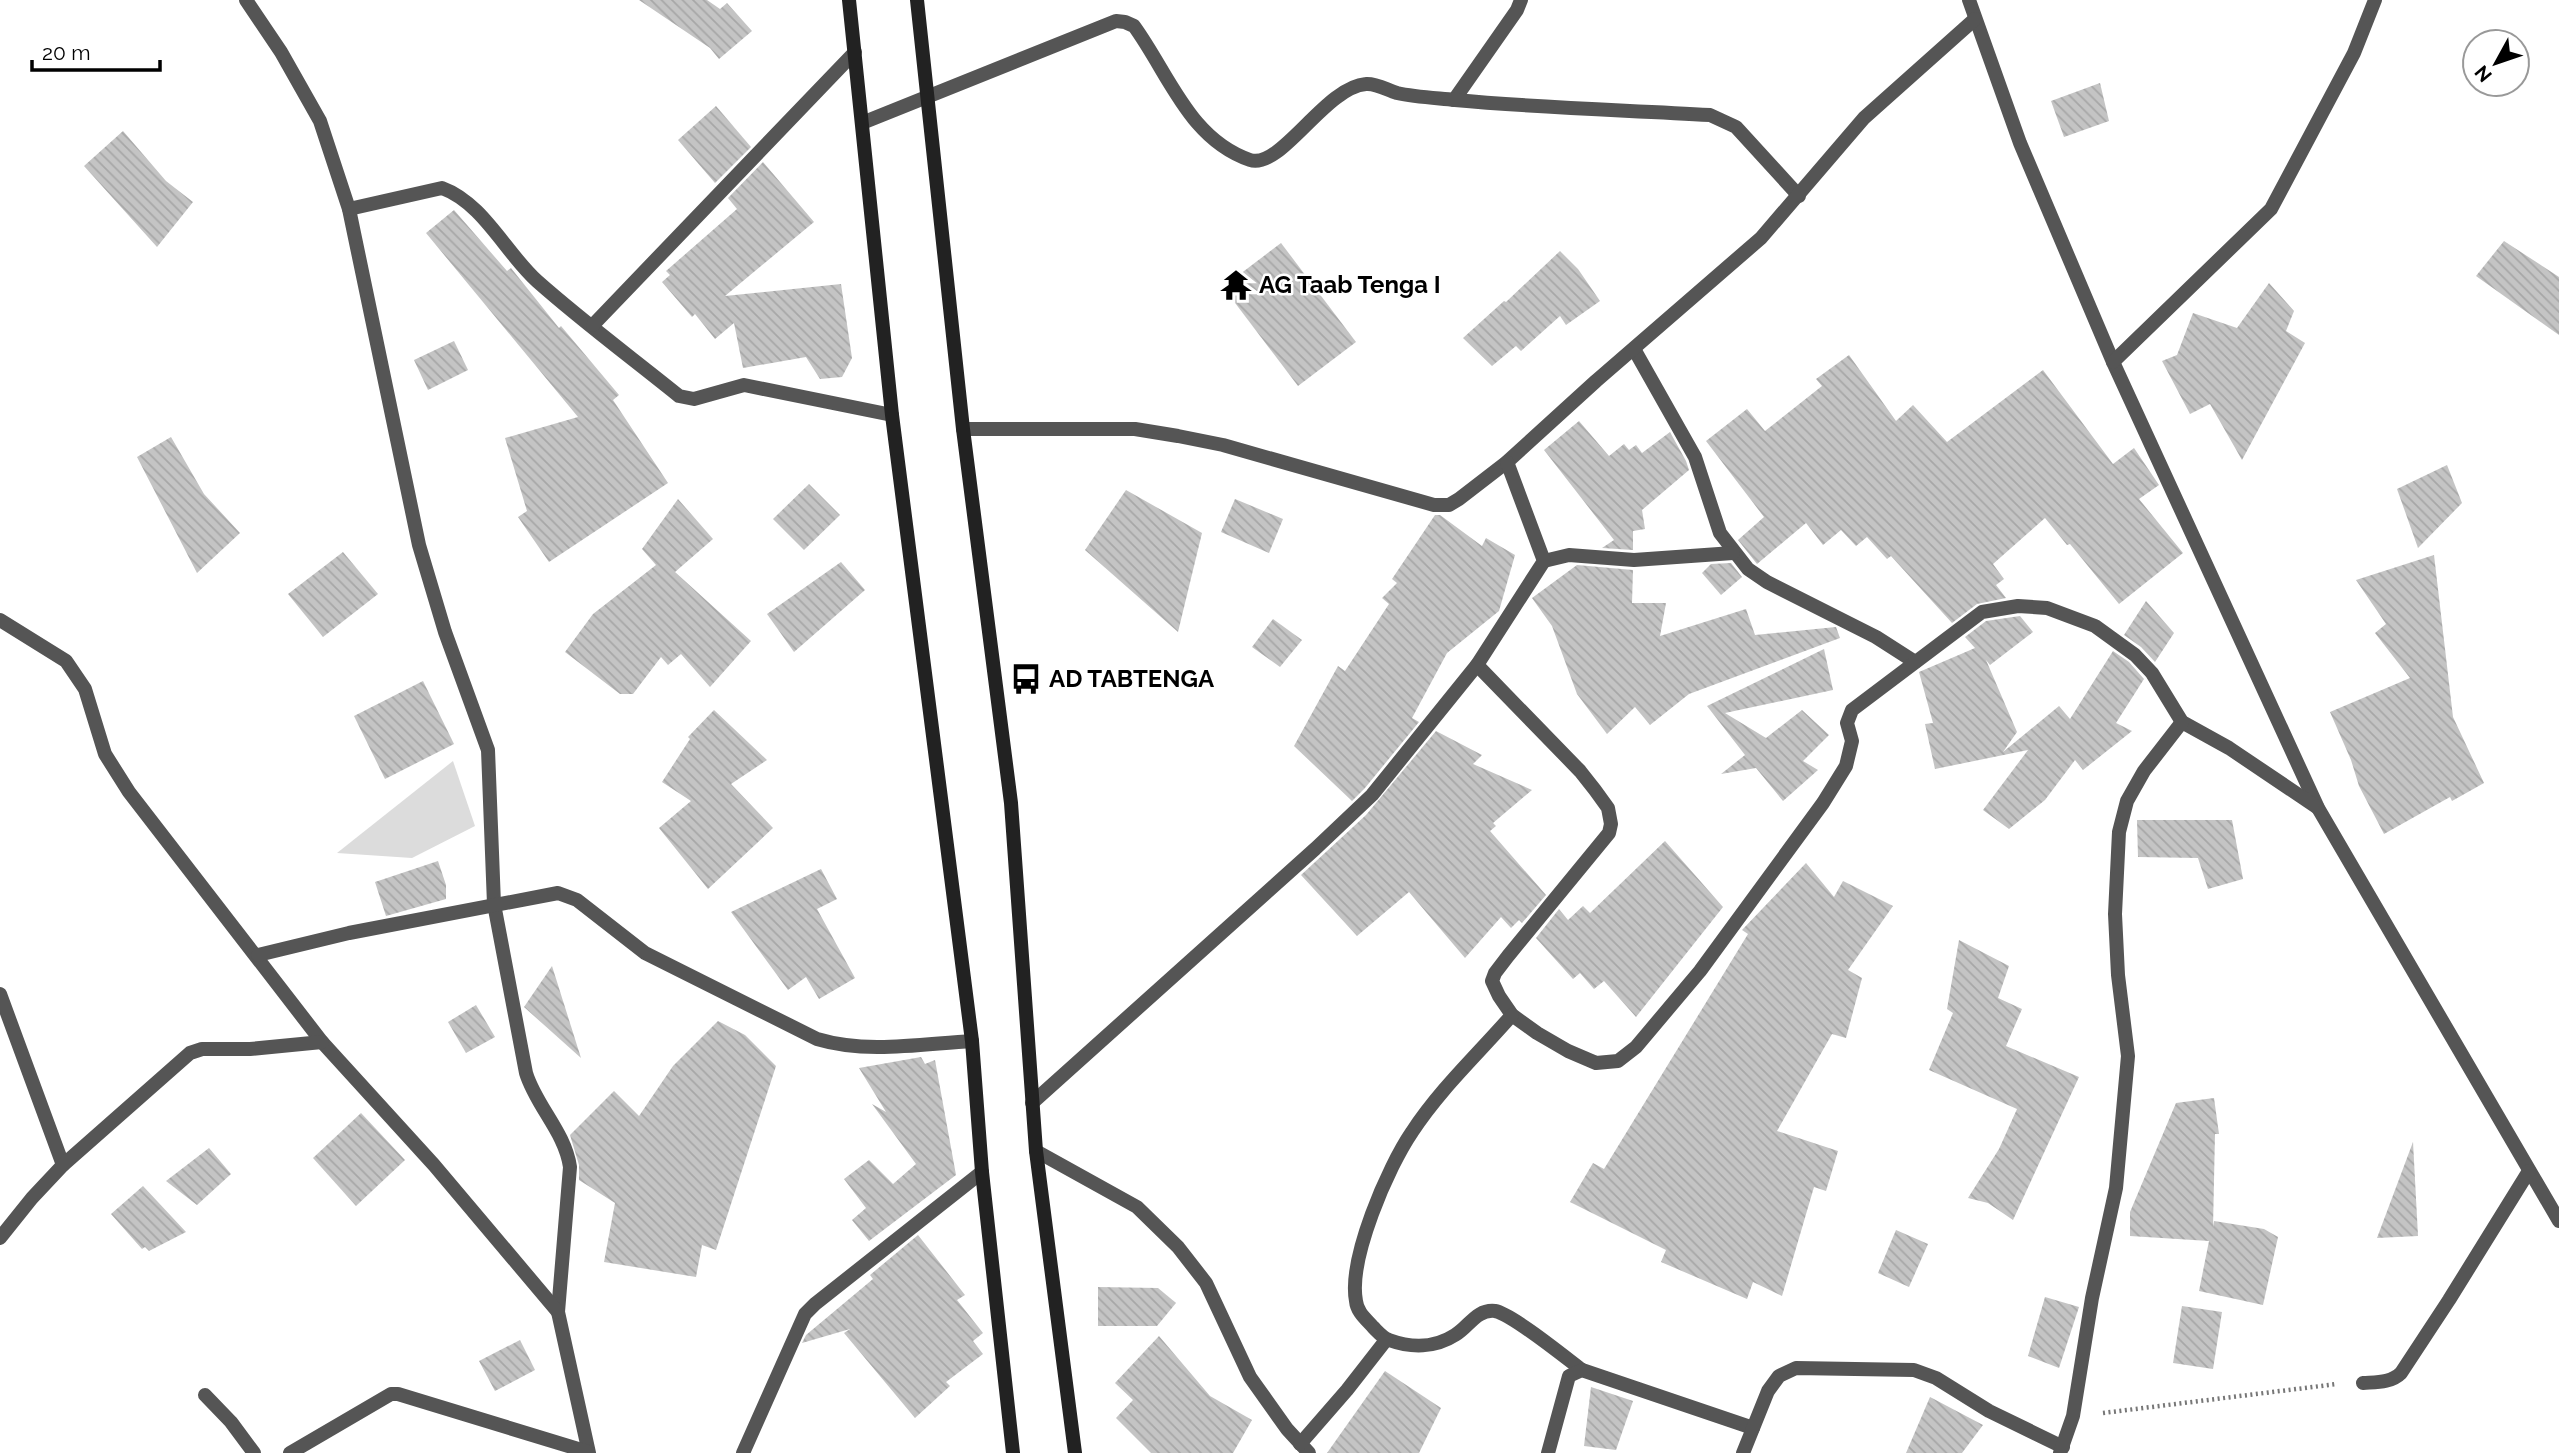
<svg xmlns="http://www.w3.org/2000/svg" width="2559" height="1453" font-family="Raleway,sans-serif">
	<defs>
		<pattern id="building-back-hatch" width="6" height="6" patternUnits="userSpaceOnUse" patternTransform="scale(1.75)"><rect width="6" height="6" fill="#c4c4c4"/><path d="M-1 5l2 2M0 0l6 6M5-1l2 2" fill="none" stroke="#a7a7a7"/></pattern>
	</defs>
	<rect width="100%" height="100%" fill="#fff"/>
	<polygon fill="#dcdcdc" points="453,761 475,826 412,858 337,853"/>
	<g fill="url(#building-back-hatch)">
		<polygon points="639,0 707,0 720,9 727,3 752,31 719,59 710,48"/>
		<polygon points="2100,83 2109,121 2064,137 2051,101"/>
		<polygon points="716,106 751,147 715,183 678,140"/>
		<polygon points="123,131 166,181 193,202 157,247 84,166"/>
		<polygon points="763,162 814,222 725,296 841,284 852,358 842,377 820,379 806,357 743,368 734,323 715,339 695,314 692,317 662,282 670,275 666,271 737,209 728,198"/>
		<polygon points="454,210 507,271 511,268 559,328 561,326 619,395 613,400 668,483 549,562 518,517 527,511 505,438 578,417 426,233"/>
		<polygon points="2504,241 2559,277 2559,335 2476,276"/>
		<polygon points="1281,243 1356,342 1298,386 1223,287"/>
		<polygon points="1560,251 1578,269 1600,301 1566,325 1560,316 1521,351 1516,346 1492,366 1463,338 1504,301 1506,302"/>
		<polygon points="2269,283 2294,311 2286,331 2305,343 2242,460 2210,404 2190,414 2162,361 2177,355 2193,313 2237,328"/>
		<polygon points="454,341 468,370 428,390 414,360"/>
		<polygon points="1849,355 1896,421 1913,405 1947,442 2043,370 2113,464 2134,448 2159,485 2139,499 2183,553 2119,604 2070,544 2067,545 2045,518 1993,564 2004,579 1996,585 2006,598 1977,604 1952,623 1891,556 1887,559 1867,537 1856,546 1841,530 1823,545 1806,523 1757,564 1738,540 1764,517 1706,441 1747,409 1765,431 1822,386 1816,379"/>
		<polygon points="1579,421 1609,456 1624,444 1629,450 1636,445 1642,453 1670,432 1686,461 1689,470 1642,510 1645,529 1633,531 1633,550 1602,548 1614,540 1544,450"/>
		<polygon points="171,437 204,494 240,533 197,573 137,457"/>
		<polygon points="2447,465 2462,503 2418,548 2397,489"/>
		<polygon points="809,484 840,515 804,550 773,519"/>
		<polygon points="1126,490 1202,533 1178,632 1085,550"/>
		<polygon points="678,499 713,539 675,572 751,641 710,687 681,654 668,665 661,657 633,694 620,694 565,652 593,614 656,565 642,549"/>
		<polygon points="1235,499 1283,519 1269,553 1221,532"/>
		<polygon points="1435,515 1440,515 1482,546 1486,538 1515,555 1499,611 1447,653 1412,718 1419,722 1365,788 1352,801 1294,746 1338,666 1345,671 1389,604 1382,598 1397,583 1392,579"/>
		<polygon points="343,552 378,594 323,637 288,594"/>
		<polygon points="2434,555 2453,717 2484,783 2452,801 2450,797 2384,834 2359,786 2351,760 2330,712 2410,678 2375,633 2386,624 2356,580"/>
		<polygon points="841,562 865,590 794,652 767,614"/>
		<polygon points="1731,563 1742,577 1721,595 1702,573 1711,564"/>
		<polygon points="1577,565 1633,570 1632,603 1666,603 1660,636 1746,609 1755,635 1836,627 1840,638 1689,694 1650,725 1635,707 1607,734 1577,694 1552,626 1532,598"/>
		<polygon points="2146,601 2174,633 2155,662 2141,647 2124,635"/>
		<polygon points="2020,616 2033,632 1990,665 1986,660 2017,732 2003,752 2059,706 2070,719 2113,651 2129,662 2144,679 2116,723 2132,731 2083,770 2075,760 2045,800 2009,829 1983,810 2028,750 1935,769 1925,724 1933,723 1919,672 1975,648 1965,637 1986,621"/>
		<polygon points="1273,619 1302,640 1280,667 1252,647"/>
		<polygon points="1824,649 1833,690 1725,713 1766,738 1802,710 1829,735 1803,761 1818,770 1783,801 1756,768 1721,774 1745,755 1707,706"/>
		<polygon points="423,681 454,744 385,779 354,716"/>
		<polygon points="714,710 767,760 731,784 773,828 708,889 659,828 691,801 662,782 690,739 688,737"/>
		<polygon points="1436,731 1482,755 1473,764 1532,790 1493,823 1496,826 1490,831 1546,895 1522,923 1519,920 1511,928 1501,917 1465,958 1409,892 1357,936 1301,875 1366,815"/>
		<polygon points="2137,820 2232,820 2243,879 2208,889 2198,858 2138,857"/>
		<polygon points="1665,841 1723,907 1636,1017 1604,981 1594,989 1580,973 1573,979 1536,938 1559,909 1568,920 1583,906 1590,913"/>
		<polygon points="438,861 446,885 446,899 386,916 375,882"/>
		<polygon points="1806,863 1834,897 1843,881 1893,906 1848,970 1862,978 1846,1038 1832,1034 1777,1131 1838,1151 1826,1191 1814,1187 1782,1296 1753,1282 1747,1299 1661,1262 1666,1250 1570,1202 1593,1163 1604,1169 1748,934 1742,930"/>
		<polygon points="821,869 837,899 817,909 855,978 819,999 806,977 788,990 731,912"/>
		<polygon points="1959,940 2009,966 1998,998 2022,1009 2006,1046 2079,1077 2013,1220 1988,1203 1968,1198 1999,1149 2017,1109 1929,1070 1953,1013 1947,1009"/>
		<polygon points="552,966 581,1058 524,1007"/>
		<polygon points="476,1005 495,1037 466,1053 448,1022"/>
		<polygon points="718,1021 745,1035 776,1066 716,1250 702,1245 696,1277 604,1262 615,1203 579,1180 579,1165 570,1135 614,1091 639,1116 673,1066"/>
		<polygon points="921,1057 925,1064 935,1060 956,1175 869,1241 852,1220 866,1208 844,1179 869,1160 893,1184 916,1164 872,1104 886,1112 859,1068"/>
		<polygon points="2214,1098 2219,1134 2215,1134 2213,1227 2214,1221 2264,1229 2278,1237 2263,1305 2199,1291 2209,1241 2130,1236 2130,1212 2176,1103"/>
		<polygon points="361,1113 405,1160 356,1206 313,1158"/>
		<polygon points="2413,1142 2418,1236 2377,1238"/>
		<polygon points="209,1148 231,1174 197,1205 166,1181"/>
		<polygon points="143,1186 186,1232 149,1251 145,1247 142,1249 111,1214"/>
		<polygon points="1896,1230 1928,1244 1909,1287 1878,1273"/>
		<polygon points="918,1235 965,1295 957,1300 983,1333 973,1341 983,1354 946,1382 950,1386 915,1418 844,1333 850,1329 802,1343 806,1335 873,1279 870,1275"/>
		<polygon points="1098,1287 1158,1288 1176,1303 1157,1326 1098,1326"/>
		<polygon points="2045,1297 2079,1307 2059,1368 2028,1356"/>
		<polygon points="2182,1306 2222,1312 2213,1369 2173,1363"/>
		<polygon points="1159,1336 1210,1396 1252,1420 1233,1453 1151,1453 1116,1418 1133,1400 1115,1383"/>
		<polygon points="520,1340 535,1370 495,1391 479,1361"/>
		<polygon points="1385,1371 1441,1408 1419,1453 1327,1453"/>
		<polygon points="1591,1387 1633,1401 1616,1450 1584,1446"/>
		<polygon points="1930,1397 1983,1425 1962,1453 1906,1453"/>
	</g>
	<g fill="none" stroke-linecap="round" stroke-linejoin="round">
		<polyline stroke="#777" stroke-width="4.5" stroke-dasharray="2 3.5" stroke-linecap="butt" points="2103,1413 2337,1384"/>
		<g stroke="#555" stroke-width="14">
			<path d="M246,0l35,52 39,69 29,88 70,336 26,87 43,118 6,154 32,169c10,33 39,59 44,94l-12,145 31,141"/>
			<polyline points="1969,0 2020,143 2113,362 2318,808 2559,1221"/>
			<polyline points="1454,100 1517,10 1521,0"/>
			<path d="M862,123l254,-102 9,1 9,4c35,48 55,113 116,134 31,10 75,-73 116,-76 10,-1 21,6 31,9 18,4 39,5 58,7 85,8 170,10 255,15l26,12 63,69"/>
			<path d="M349,209l93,-21c41,15 63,64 95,93 45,40 95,77 142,115l15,3 50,-14 148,30"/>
			<polyline points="593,325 855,52"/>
			<polyline points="1634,349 1695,457 1720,533 1748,569 1767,582 1876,637 1915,662"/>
			<polyline points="2113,362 2271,209 2354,53 2375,0"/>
			<polyline points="963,429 1135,429 1178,436 1223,445 1434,505 1449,505 1459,499 1507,462 1596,381 1761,238 1864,118 1975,19"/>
			<polyline points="1544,561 1569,555 1634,560 1733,553"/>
			<polyline points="0,620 66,661 85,689 105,754 129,792 322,1042 434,1165 558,1312"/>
			<polyline points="1477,665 1580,771 1595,790 1608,808 1611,824 1609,833 1508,956 1495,973 1492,981 1499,996 1512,1015 1537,1033 1568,1051 1596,1063 1618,1061 1636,1047 1700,971 1823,803 1846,766 1852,741 1847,723 1852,710 1982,612 2018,606 2047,608 2095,626 2135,655 2152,673 2182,722 2229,748 2318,808"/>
			<path d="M258,955l91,-22 209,-40 19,7 68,53 172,86c50,15 104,5 155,2"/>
			<polyline points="0,994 63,1165"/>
			<path d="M1512,1015c-33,38 -72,74 -100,117 -24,35 -64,127 -56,169 1,11 10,18 17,26 5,5 10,11 16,13 22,8 46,8 66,-5 14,-8 21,-26 40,-24 17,3 71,47 87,59"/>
			<polyline points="1032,1103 1315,849 1372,795 1477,665 1544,561 1507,462"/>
			<polyline points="1036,1151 1137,1207 1178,1247 1206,1283 1250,1377 1287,1429 1309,1453"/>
			<polyline points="0,1238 32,1198 63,1165 190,1053 202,1049 250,1049 322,1042"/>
			<path d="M2363,1383c13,-1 28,0 38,-10l48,-73 80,-129"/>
			<polyline points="205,1395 231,1422 254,1453"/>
			<polyline points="1300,1444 1347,1390 1386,1340"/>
			<polyline points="290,1453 391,1394 398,1394 588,1452"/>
			<polyline points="743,1453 805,1314 815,1304 982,1172"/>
			<polyline points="1548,1453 1569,1376 1582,1370 1753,1428"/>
			<polyline points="1743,1453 1768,1391 1779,1376 1796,1368 1914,1370 1936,1378 1989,1411 2063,1447"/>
			<polyline points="2060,1453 2073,1416 2092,1298 2116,1188 2128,1056 2118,975 2115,914 2119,832 2127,801 2144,771 2182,722"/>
		</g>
		<g stroke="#222" stroke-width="14">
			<polyline points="849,0 892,415 972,1041 982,1172 1013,1453"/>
			<polyline points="917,0 963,429 1011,803 1036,1151 1075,1453"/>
		</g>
	</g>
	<defs>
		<symbol id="temple-bare" viewBox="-9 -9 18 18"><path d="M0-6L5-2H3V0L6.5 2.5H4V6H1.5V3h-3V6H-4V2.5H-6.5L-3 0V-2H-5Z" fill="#000" stroke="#fff" stroke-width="2.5" paint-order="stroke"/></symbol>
		<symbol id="bus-bare" viewBox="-9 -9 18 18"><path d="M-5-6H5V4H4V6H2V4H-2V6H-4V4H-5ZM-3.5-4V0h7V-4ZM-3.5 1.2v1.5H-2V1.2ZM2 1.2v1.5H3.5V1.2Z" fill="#000" stroke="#fff" stroke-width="2.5" paint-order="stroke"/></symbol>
	</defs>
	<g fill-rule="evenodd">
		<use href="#temple-bare" x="1214" y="263" width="44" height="44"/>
		<use href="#bus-bare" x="1004" y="657" width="44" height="44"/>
	</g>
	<g text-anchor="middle" stroke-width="5" stroke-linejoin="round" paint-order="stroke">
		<g font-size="24" font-weight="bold" fill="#000" stroke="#fff" text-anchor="start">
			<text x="1259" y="293">AG Taab Tenga I</text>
			<text x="1049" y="687">AD TABTENGA</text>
		</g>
	</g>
	<g transform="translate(2496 63) rotate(230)"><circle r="33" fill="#ffffff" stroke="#999999" stroke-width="2"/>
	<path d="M0-5L12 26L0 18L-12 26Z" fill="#000000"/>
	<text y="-10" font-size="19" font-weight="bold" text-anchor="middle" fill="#000000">N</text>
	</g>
	<path d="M32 60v10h128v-10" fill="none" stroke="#000000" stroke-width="3.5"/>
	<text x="42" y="60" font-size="21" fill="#000000" stroke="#ffffff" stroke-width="5" paint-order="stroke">20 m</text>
</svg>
